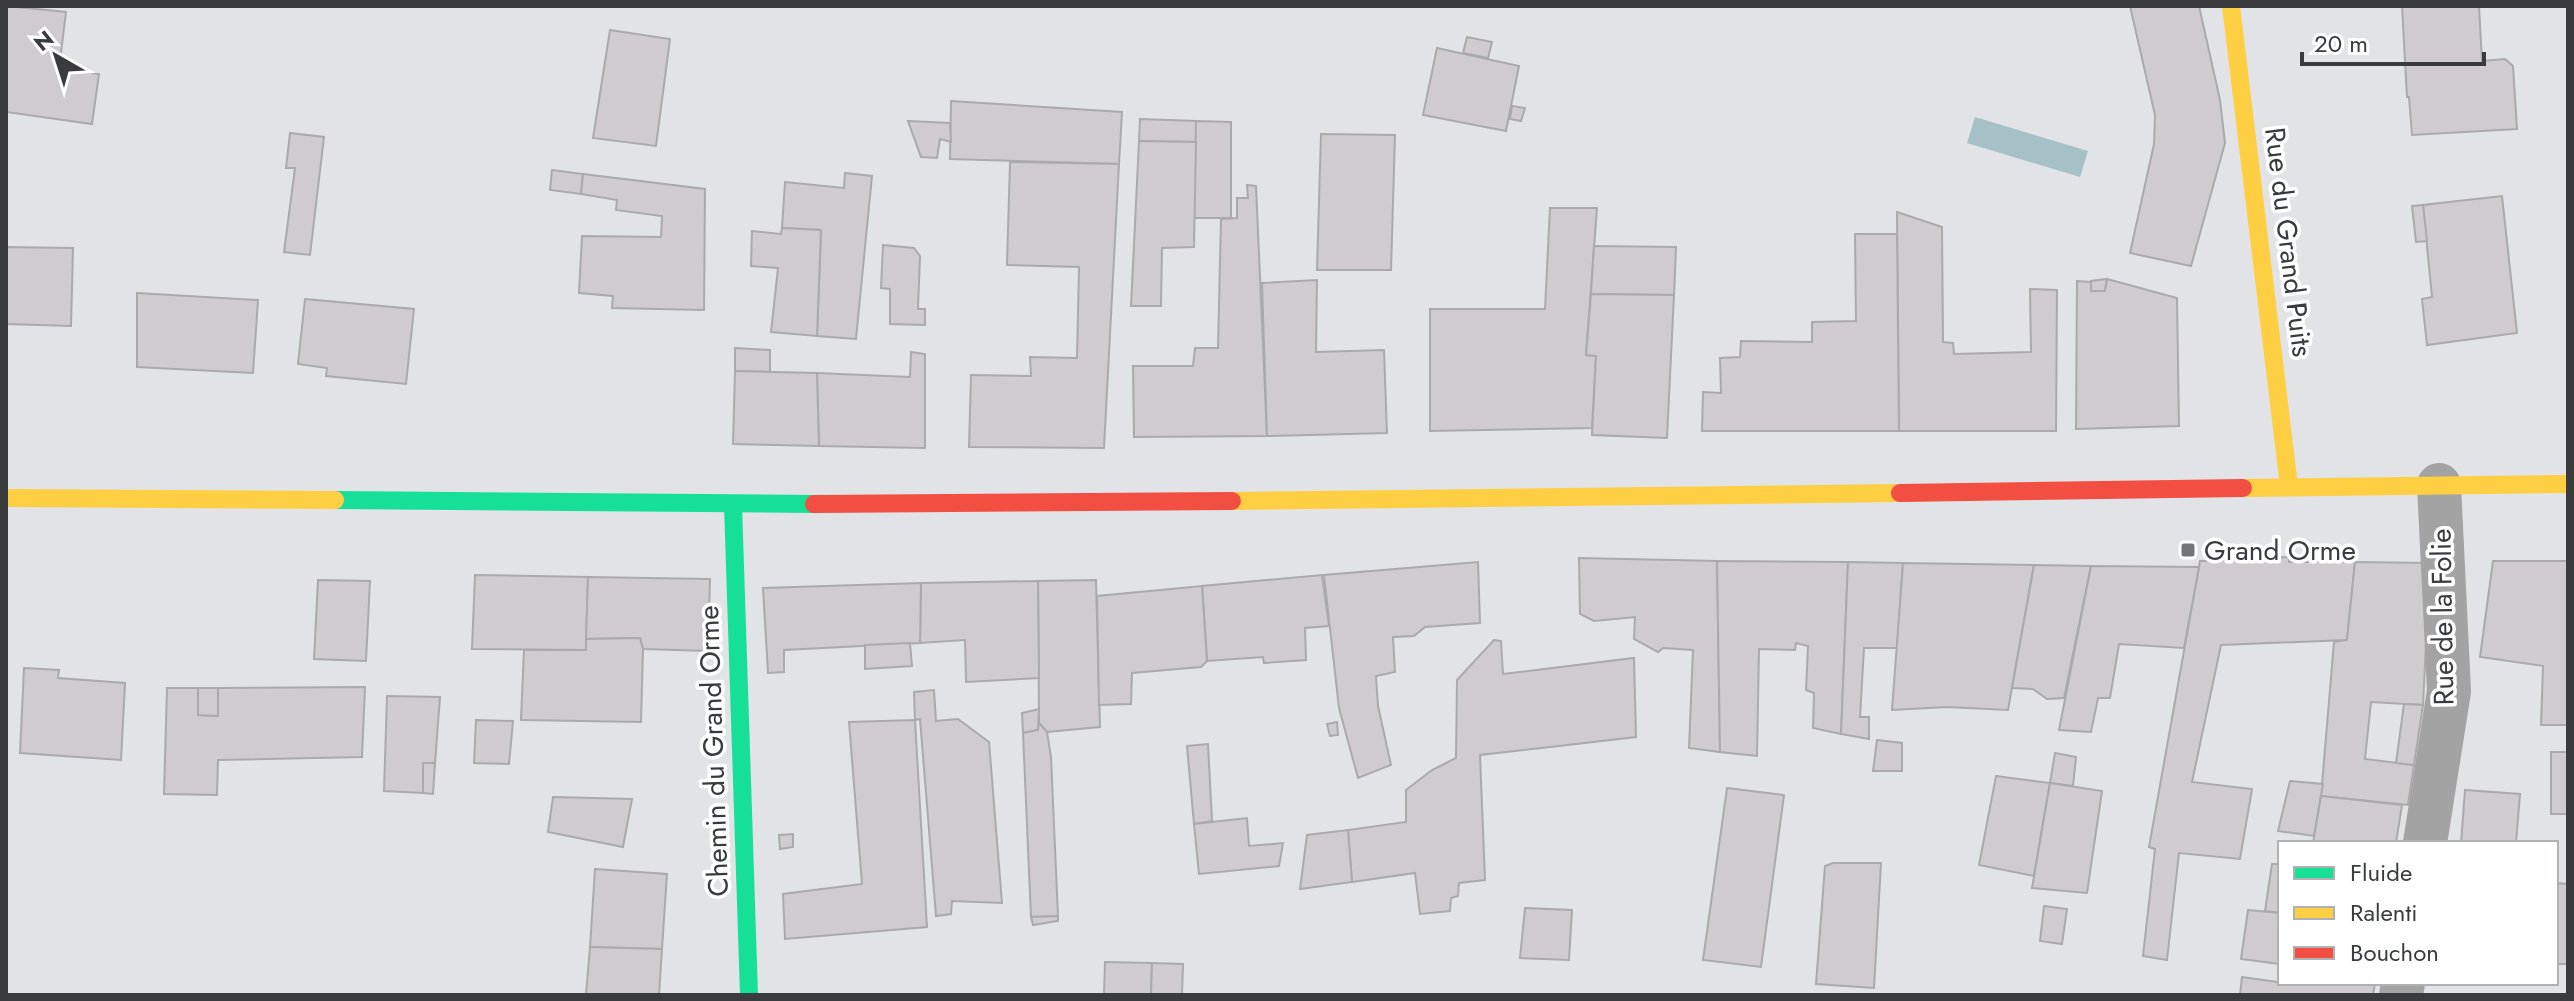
<svg xmlns="http://www.w3.org/2000/svg" width="2574" height="1001" font-family="Jost,sans-serif">
	<rect width="100%" height="100%" fill="#e1e3e6"/>
	<polygon fill="#a5c1c6" points="1975,117 2088,151 2080,177 1967,143"/>
	<g fill="#d0cbce" stroke="#aaaaac" stroke-width="2">
		<polygon points="6,6 66,12 59,69 99,74 92,124 6,112"/>
		<polygon points="2130,6 2199,6 2220,100 2225,143 2191,266 2130,253 2154,144 2155,115"/>
		<polygon points="2402,6 2479,6 2482,61 2505,59 2513,66 2517,129 2412,135 2409,97 2407,97"/>
		<polygon points="610,30 670,39 656,146 593,138"/>
		<polygon points="1467,37 1492,42 1488,58 1463,53"/>
		<polygon points="1437,48 1519,66 1506,131 1423,115"/>
		<polygon points="951,101 1122,112 1119,164 950,159"/>
		<polygon points="1512,106 1525,108 1521,121 1510,119"/>
		<polygon points="1140,119 1196,121 1196,142 1139,141"/>
		<polygon points="908,121 950,123 951,142 940,139 937,158 921,157"/>
		<polygon points="1196,121 1231,122 1231,218 1194,218"/>
		<polygon points="290,133 324,137 310,255 284,252 295,168 286,168"/>
		<polygon points="1321,134 1395,135 1391,270 1317,270"/>
		<polygon points="1139,141 1196,142 1194,247 1162,248 1161,306 1131,306"/>
		<polygon points="1010,162 1119,164 1104,448 969,447 971,375 1031,376 1030,357 1077,358 1079,267 1007,265"/>
		<polygon points="552,170 583,174 581,194 550,190"/>
		<polygon points="845,173 872,176 856,339 817,336 821,230 782,228 785,182 844,188"/>
		<polygon points="583,174 705,189 704,310 612,308 613,296 579,293 582,236 661,237 662,216 616,210 617,200 581,194"/>
		<polygon points="1247,185 1256,186 1267,436 1134,437 1133,366 1193,366 1195,348 1218,348 1221,219 1237,218 1237,198 1248,198"/>
		<polygon points="2502,196 2517,333 2427,345 2422,299 2432,297 2423,205"/>
		<polygon points="2423,205 2427,241 2416,242 2412,206"/>
		<polygon points="1550,208 1597,208 1586,355 1596,356 1592,428 1430,431 1430,309 1545,309"/>
		<polygon points="1897,212 1942,227 1943,342 1953,343 1954,354 2031,352 2030,289 2057,290 2056,431 1899,431"/>
		<polygon points="782,228 821,230 817,336 771,332 778,268 751,266 752,231 781,234"/>
		<polygon points="1855,234 1897,234 1899,431 1702,431 1703,392 1721,393 1720,358 1740,357 1741,341 1812,342 1812,322 1856,321"/>
		<polygon points="883,245 914,248 920,256 918,309 925,309 925,325 890,324 890,289 881,288"/>
		<polygon points="1594,246 1676,247 1674,295 1591,294"/>
		<polygon points="6,247 73,248 71,326 6,324"/>
		<polygon points="2107,279 2105,291 2091,291 2091,281"/>
		<polygon points="2107,279 2177,298 2179,426 2076,429 2077,281 2091,282 2091,291 2105,291"/>
		<polygon points="1317,280 1316,352 1384,350 1387,433 1267,436 1262,283"/>
		<polygon points="137,293 258,300 253,373 137,367"/>
		<polygon points="1591,294 1674,295 1667,438 1592,435 1596,356 1586,355"/>
		<polygon points="305,299 414,309 406,384 326,376 327,368 298,364"/>
		<polygon points="735,348 770,350 770,372 735,371"/>
		<polygon points="911,352 925,354 925,448 819,446 817,373 910,377"/>
		<polygon points="735,371 817,373 819,446 733,444"/>
		<polygon points="2289,557 2289,562 2355,562 2347,640 2221,645 2192,782 2252,789 2240,859 2179,853 2167,960 2143,956 2155,849 2149,847 2200,561"/>
		<polygon points="1579,558 1717,561 1720,752 1689,748 1693,650 1663,648 1658,652 1634,639 1635,617 1594,621 1580,614"/>
		<polygon points="1717,561 1848,562 1841,734 1813,728 1814,693 1806,690 1808,646 1796,643 1795,650 1759,649 1757,756 1720,752"/>
		<polygon points="2493,561 2568,561 2568,725 2541,725 2543,666 2480,657"/>
		<polygon points="1478,562 1480,623 1425,627 1414,636 1393,637 1395,672 1376,676 1378,706 1391,765 1358,778 1339,708 1324,575"/>
		<polygon points="1848,562 1903,563 1897,648 1864,648 1860,717 1869,717 1869,739 1841,734"/>
		<polygon points="2355,562 2430,563 2423,705 2371,702 2365,759 2414,765 2408,805 2321,796 2334,642 2347,640"/>
		<polygon points="1903,563 2034,565 2008,710 1947,707 1892,710"/>
		<polygon points="2034,565 2091,566 2064,698 2047,699 2033,689 2012,688"/>
		<polygon points="2091,566 2199,567 2184,648 2119,644 2110,698 2098,698 2091,732 2059,730"/>
		<polygon points="475,575 588,577 586,650 472,649"/>
		<polygon points="1322,575 1329,626 1305,628 1306,660 1264,663 1263,657 1207,661 1202,586"/>
		<polygon points="588,577 710,579 708,651 643,649 640,638 586,639"/>
		<polygon points="318,580 370,581 366,661 314,659"/>
		<polygon points="1096,580 1100,727 1047,732 1039,723 1038,581"/>
		<polygon points="1038,581 1039,678 966,682 965,640 920,643 921,583"/>
		<polygon points="921,583 920,643 784,650 784,672 768,673 763,588"/>
		<polygon points="1202,586 1207,661 1201,667 1132,673 1131,704 1099,705 1097,596"/>
		<polygon points="640,638 643,649 641,722 521,720 524,650 586,650 586,639"/>
		<polygon points="1494,640 1501,641 1503,674 1634,658 1636,737 1480,755 1485,880 1459,883 1458,896 1451,898 1450,911 1420,914 1415,873 1352,882 1348,830 1406,822 1406,790 1432,770 1456,758 1457,680"/>
		<polygon points="910,643 912,666 865,669 865,645"/>
		<polygon points="24,668 59,670 58,678 125,683 121,760 20,753"/>
		<polygon points="365,687 362,757 218,760 217,795 164,794 167,688 198,688 198,715 218,716 218,688"/>
		<polygon points="198,688 218,688 218,716 198,715"/>
		<polygon points="934,690 936,721 958,719 989,742 1002,903 952,901 951,914 936,916 920,719 915,720 914,692"/>
		<polygon points="387,696 440,697 435,763 423,763 423,793 384,791"/>
		<polygon points="2404,704 2423,705 2414,765 2396,763"/>
		<polygon points="1039,709 1038,730 1023,733 1022,713"/>
		<polygon points="476,720 513,721 509,764 474,763"/>
		<polygon points="915,720 927,927 785,939 783,894 862,884 849,722"/>
		<polygon points="1337,722 1338,735 1330,736 1327,724"/>
		<polygon points="1039,723 1047,732 1051,757 1058,916 1031,917 1023,733 1038,730"/>
		<polygon points="1877,740 1902,743 1902,771 1873,771"/>
		<polygon points="1208,744 1212,821 1194,824 1187,746"/>
		<rect x="2551" y="752" width="17" height="62"/>
		<polygon points="2055,753 2076,757 2073,786 2050,783"/>
		<polygon points="423,763 435,763 433,794 423,793"/>
		<polygon points="1996,776 2050,783 2034,876 1979,865"/>
		<polygon points="2290,781 2323,784 2314,836 2278,831"/>
		<polygon points="2050,783 2102,791 2087,893 2032,888"/>
		<polygon points="1727,788 1784,795 1761,967 1703,960"/>
		<polygon points="2465,790 2520,794 2516,843 2461,843"/>
		<polygon points="2321,796 2402,805 2396,843 2313,843"/>
		<polygon points="553,797 632,799 623,847 548,832"/>
		<polygon points="1247,818 1249,846 1283,843 1279,866 1199,874 1194,824"/>
		<polygon points="1348,830 1352,882 1300,889 1307,835"/>
		<polygon points="793,834 793,847 780,849 779,835"/>
		<polygon points="1833,863 1881,863 1874,988 1816,984 1825,866"/>
		<polygon points="2272,864 2280,864 2280,913 2265,911"/>
		<polygon points="595,869 667,874 662,949 590,947"/>
		<polygon points="2556,883 2568,884 2568,964 2556,964"/>
		<polygon points="2044,906 2067,909 2062,944 2040,941"/>
		<polygon points="1525,908 1572,910 1569,960 1520,958"/>
		<polygon points="2248,910 2280,913 2280,964 2241,959"/>
		<polygon points="1058,916 1058,921 1033,925 1031,917"/>
		<polygon points="590,947 662,949 659,995 586,995"/>
		<polygon points="1105,962 1152,963 1151,995 1104,995"/>
		<polygon points="1152,963 1183,964 1182,995 1151,995"/>
		<polygon points="2242,977 2291,984 2375,983 2373,995 2240,995"/>
	</g>
	<g fill="none" stroke-linecap="round" stroke-linejoin="round">
		<g stroke="#a3a3a4" stroke-width="44">
			<polyline points="2425,843 2449,691 2439,485"/>
			<polyline points="2401,995 2403,983"/>
		</g>
		<g stroke="#16e098" stroke-width="18">
			<polyline points="335,500 814,504"/>
			<polyline points="733,505 749,995"/>
		</g>
		<g stroke="#ffcf43" stroke-width="18">
			<polyline points="2231,6 2289,486"/>
			<polyline points="2243,488 2568,484"/>
			<polyline points="6,498 335,500"/>
			<polyline points="1232,501 1900,493"/>
		</g>
		<g stroke="#f24e42" stroke-width="18">
			<polyline points="1900,493 2243,488"/>
			<polyline points="814,504 1232,501"/>
		</g>
	</g>
	<rect fill="#747678" stroke="#fff" stroke-width="3" x="2180" y="542" width="16" height="16" rx="4"/>
	<g text-anchor="middle" stroke-width="7" stroke-linejoin="round" paint-order="stroke">
		<g font-size="28" fill="#3a3b3d" stroke="#fff">
			<text transform="translate(2289 242) rotate(83)" y="10">Rue du Grand Puits</text>
			<text transform="translate(2442 617) rotate(-91)" y="10">Rue de la Folie</text>
			<text transform="translate(713 751) rotate(-92)" y="10">Chemin du Grand Orme</text>
		</g>
		<g font-size="28" fill="#3a3b3d" stroke="#fff" text-anchor="start">
			<text x="2204" y="560">Grand Orme</text>
		</g>
	</g>
	<rect width="2574" height="1001" fill="none" stroke="#3a3b3d" stroke-width="16"/>
	<rect x="2278" y="841" width="280" height="144" fill="#ffffff" stroke="#b0b1b1" stroke-width="2"/>
	<rect x="2294" y="867" width="40" height="12" fill="#16e098" stroke="#b0b1b1" stroke-width="2"/>
	<text x="2350" y="881" font-size="24" fill="#3a3b3d">Fluide</text>
	<rect x="2294" y="907" width="40" height="12" fill="#ffcf43" stroke="#b0b1b1" stroke-width="2"/>
	<text x="2350" y="921" font-size="24" fill="#3a3b3d">Ralenti</text>
	<rect x="2294" y="947" width="40" height="12" fill="#f24e42" stroke="#b0b1b1" stroke-width="2"/>
	<text x="2350" y="961" font-size="24" fill="#3a3b3d">Bouchon</text>
	<g transform="translate(56 56) rotate(321)" stroke="#ffffff" stroke-width="6" paint-order="stroke">
	<path d="M0-6L14 30L0 20L-14 30Z" fill="#3a3b3d"/>
	<text y="-12" font-size="22" font-weight="bold" text-anchor="middle" fill="#3a3b3d">N</text>
	</g>
	<path d="M2302 52v12h182v-12" fill="none" stroke="#3a3b3d" stroke-width="4"/>
	<text x="2314" y="52" font-size="24" fill="#3a3b3d" stroke="#ffffff" stroke-width="6" paint-order="stroke">20 m</text>
</svg>
